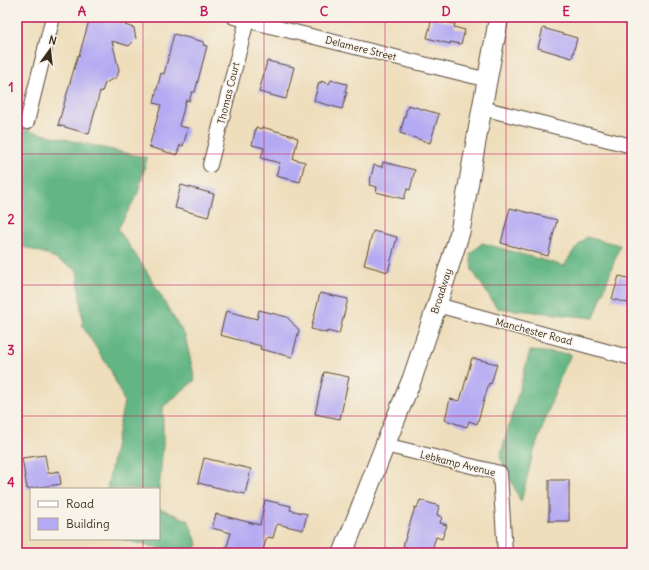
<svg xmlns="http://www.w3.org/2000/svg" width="649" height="570" font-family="Delius,sans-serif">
	<rect width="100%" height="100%" fill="#f7f3e8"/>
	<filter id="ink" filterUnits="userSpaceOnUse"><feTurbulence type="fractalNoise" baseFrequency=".025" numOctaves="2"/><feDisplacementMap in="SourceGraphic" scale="8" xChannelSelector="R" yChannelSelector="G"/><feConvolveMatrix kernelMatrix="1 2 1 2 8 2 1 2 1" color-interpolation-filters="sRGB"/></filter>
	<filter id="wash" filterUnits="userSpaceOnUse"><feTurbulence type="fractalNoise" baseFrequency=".012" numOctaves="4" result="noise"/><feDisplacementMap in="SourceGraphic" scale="16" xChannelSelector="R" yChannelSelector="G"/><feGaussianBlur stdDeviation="0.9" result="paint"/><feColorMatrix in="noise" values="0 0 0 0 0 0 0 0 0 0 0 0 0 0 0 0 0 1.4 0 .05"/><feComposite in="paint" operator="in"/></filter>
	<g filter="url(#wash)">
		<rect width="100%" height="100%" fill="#eedebc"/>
		<g fill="#64b684" stroke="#507051">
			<polygon points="17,128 147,158 138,193 118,229 149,275 166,305 185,336 195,380 163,407 163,445 159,489 107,489 124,401 111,371 83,327 77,270 46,254 17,245"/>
			<polygon points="586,237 620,245 594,318 497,308 472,270 470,254 482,243 564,266 574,250"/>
			<polygon points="530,351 571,354 559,381 532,457 521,502 500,457"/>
			<polygon points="159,508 188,520 198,545 187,553 180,553 120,539 159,539"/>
		</g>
		<g id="blocks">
			<g fill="#b4a9f3">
				<polygon points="90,17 106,17 122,21 121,23 126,24 125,25 134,28 136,39 129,46 112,41 119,70 117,77 105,83 102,92 100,91 89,134 58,125 78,55 79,56"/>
				<polygon points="432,18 455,24 454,27 465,30 461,44 450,42 450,44 427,38"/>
				<polygon points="543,28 577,38 572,58 538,48"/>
				<polygon points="174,34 204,42 203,45 207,46 195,92 192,92 189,101 186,100 179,126 188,128 183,146 180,145 177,155 149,147 161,105 154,103 156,93 161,73 164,74"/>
				<polygon points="267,61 294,67 286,99 259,92"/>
				<polygon points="331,80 347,84 345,92 347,92 342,109 314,101 319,82 321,83 321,81 329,84"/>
				<polygon points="408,105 439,114 430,143 400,133"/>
				<polygon points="256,127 261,129 262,127 294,136 294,137 298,138 293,159 305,162 300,182 276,176 280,163 261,158 264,148 252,145"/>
				<polygon points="383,162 415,170 410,190 407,189 404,199 376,192 377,187 369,185 374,165 382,167"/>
				<polygon points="181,185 214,194 208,217 175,208"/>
				<polygon points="510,208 557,220 548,256 501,243"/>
				<polygon points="373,231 397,237 388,272 364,265"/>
				<polygon points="619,276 632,279 632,304 612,299"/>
				<polygon points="320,293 348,299 339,334 327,331 327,333 311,329"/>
				<polygon points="259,310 287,317 299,330 292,357 260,349 261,346 220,335 226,311 257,319"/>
				<polygon points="472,358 497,364 491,384 489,383 477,424 469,421 467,427 445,420 450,399 460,401"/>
				<polygon points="324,372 349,377 340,419 315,414"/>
				<polygon points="45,455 48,473 59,471 61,484 27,489 22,458"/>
				<polygon points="204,458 251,469 245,494 198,483"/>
				<rect x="549" y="480" width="20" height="41"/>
				<polygon points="265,500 291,506 290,510 307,514 303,530 277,524 273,538 267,537 262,553 225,553 231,533 212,528 216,514 260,525"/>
				<polygon points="420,500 439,506 437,515 442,517 440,523 447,525 442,539 436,537 431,553 425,553 403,546 415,507 417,508"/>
			</g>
		</g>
	</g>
	<g filter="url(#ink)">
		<use href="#blocks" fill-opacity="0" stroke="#564536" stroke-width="1"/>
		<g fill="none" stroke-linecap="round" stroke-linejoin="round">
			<defs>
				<g id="minor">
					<polyline points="234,17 488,80"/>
					<polyline points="482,108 632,146"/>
					<polyline points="27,122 53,17"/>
					<polyline points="210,165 247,20"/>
					<polyline points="437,305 632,358"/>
					<polyline points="385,445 500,473 505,553"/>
				</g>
				<polyline id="secondary" points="343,553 385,445 412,379 437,305 460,232 482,108 499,17"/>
			</defs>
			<use href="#minor" stroke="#564536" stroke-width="16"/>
			<use href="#secondary" stroke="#564536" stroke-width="21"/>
			<use href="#minor" stroke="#fff" stroke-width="14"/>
			<use href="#secondary" stroke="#fff" stroke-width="19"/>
		</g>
	</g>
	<path fill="none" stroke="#c2185b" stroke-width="1" stroke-opacity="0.55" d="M143,17v472M264,17v536M385,17v536M506,17v536M17,154h615M17,285h615M17,416h615M143,539v14"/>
	<g text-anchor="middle" stroke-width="3" stroke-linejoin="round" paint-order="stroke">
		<g font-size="10" fill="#3b2a1e" stroke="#f7f3e8">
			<text transform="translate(361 48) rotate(14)" y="4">Delamere Street</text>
			<text transform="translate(228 93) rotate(-76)" y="4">Thomas Court</text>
			<text transform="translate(441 291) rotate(-72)" y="4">Broadway</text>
			<text transform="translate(534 331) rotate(15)" y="4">Manchester Road</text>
			<text transform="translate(458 463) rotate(14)" y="4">Lebkamp Avenue</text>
		</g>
	</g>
	<rect width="649" height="570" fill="none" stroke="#f7f3e8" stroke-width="44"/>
	<rect x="30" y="488" width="130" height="52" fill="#f7f3e8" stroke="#aca397"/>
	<rect x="38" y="501" width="20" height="6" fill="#ffffff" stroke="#aca397"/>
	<text x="66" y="508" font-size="12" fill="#3b2a1e">Road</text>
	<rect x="38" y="518" width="20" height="12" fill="#b4a9f3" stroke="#aca397"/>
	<text x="66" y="528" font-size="12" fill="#3b2a1e">Building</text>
	<g transform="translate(50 50) rotate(15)" stroke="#f7f3e8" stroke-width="3" paint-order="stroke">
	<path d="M0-3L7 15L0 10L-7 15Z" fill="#3b2a1e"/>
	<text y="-6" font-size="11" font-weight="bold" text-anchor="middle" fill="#3b2a1e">N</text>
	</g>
	<rect x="22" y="22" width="605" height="526" fill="none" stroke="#c2185b" stroke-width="1.5"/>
	<g font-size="13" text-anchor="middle" font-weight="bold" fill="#c2185b">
		<text x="82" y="16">A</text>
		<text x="204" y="16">B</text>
		<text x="324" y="16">C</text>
		<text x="446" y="16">D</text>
		<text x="566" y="16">E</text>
		<text x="11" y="92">1</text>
		<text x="11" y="224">2</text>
		<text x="11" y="355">3</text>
		<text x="11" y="487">4</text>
	</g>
</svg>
